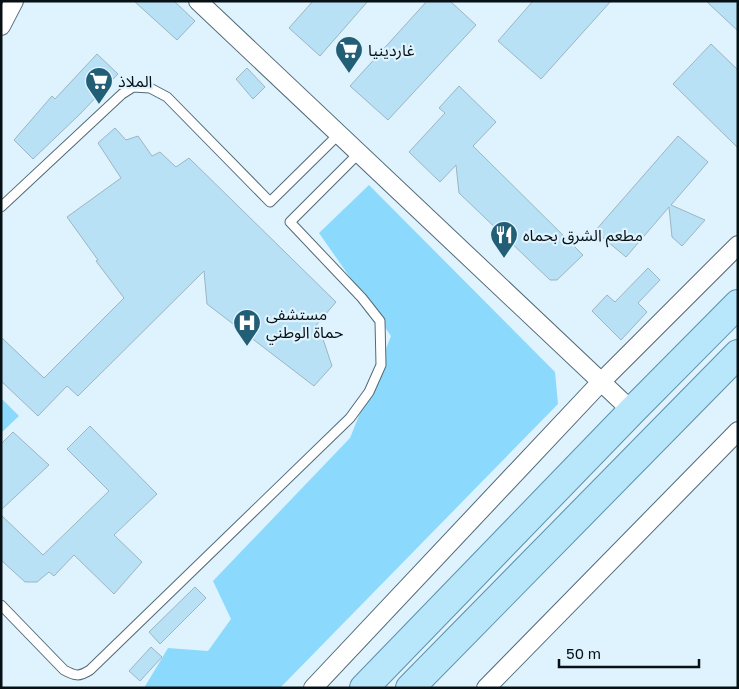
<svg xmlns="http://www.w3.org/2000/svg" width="739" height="689" font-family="'Golos Text','Noto Sans Arabic',sans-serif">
	<rect width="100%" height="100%" fill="#def3fe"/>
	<g fill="#8bdafd">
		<polygon points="369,185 555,372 558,404 280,688 144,688 168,648 208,651 231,619 213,581 350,438 391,336 319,233"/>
		<polygon points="1,398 19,416 1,433"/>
	</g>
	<g fill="#b8e1f5" stroke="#9cb5c2">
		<polygon points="134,1 174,1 195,21 177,40"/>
		<polygon points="313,1 368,1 320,56 289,28"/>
		<polygon points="427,1 450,1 476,25 388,120 350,86"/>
		<polygon points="533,1 611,1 541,79 498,41"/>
		<polygon points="706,1 738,1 738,31"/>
		<polygon points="711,44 738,70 738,148 673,84"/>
		<polygon points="97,54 118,74 81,113 33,159 14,140 52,96 55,99"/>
		<polygon points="247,68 265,87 253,99 236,79"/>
		<polygon points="459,86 496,122 473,146 583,255 557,280 550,280 459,193 456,165 440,182 409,152 445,113 439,108"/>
		<polygon points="115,128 126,140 138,136 152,156 160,152 176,167 189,158 336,302 313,329 323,339 332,366 314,386 207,304 204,271 78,396 67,386 38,416 1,381 1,337 44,378 124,298 96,261 98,260 67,217 121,178 98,143"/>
		<polygon points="678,136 708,162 671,205 705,220 682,246 672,237 669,207 626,257 595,231"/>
		<polygon points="648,268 660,280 638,303 647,312 621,340 592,311 607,295 615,302"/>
		<polygon points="90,426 157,494 114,535 142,562 114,594 74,555 54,576 49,572 37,582 25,582 1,560 1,515 43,555 109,491 67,449"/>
		<polygon points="13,432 49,465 1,510 1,444"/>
		<polygon points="195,587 206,598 160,644 149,632"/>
		<polygon points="151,647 162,657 140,681 129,671"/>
	</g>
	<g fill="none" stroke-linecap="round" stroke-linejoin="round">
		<defs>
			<g id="service">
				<polyline points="1,207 122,94 133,87 150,88 167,97 270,202 339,134"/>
				<path d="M1,605l63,65c11,6 15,7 26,0l260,-252 19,-26 12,-27 -1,-44 -18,-23 -72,-76 69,-69"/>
			</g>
			<g id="minor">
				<polyline points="198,1 632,411"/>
				<polyline points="1,26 14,1"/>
				<polyline points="313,688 601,382 738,245"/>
				<polyline points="486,688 738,431"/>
			</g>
			<g id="primary">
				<polyline points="364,688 632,411 738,304"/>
				<polyline points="410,688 738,354"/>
			</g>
		</defs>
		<use href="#service" stroke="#536a76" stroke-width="11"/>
		<use href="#minor" stroke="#536a76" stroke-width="20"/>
		<use href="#primary" stroke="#5b91aa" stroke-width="30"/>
		<use href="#service" stroke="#fff" stroke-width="9"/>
		<use href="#minor" stroke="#fff" stroke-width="18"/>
		<use href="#primary" stroke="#b8e7fc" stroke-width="28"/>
	</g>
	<defs>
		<symbol id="supermarket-pin" viewBox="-11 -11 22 30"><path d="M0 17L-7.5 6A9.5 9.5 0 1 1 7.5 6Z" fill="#225e76" stroke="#def3fe"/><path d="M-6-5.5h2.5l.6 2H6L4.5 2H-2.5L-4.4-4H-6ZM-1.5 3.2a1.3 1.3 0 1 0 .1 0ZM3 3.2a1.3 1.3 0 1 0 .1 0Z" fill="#fff"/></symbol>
		<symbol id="restaurant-pin" viewBox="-11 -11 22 30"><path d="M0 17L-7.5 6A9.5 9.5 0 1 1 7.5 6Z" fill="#225e76" stroke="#def3fe"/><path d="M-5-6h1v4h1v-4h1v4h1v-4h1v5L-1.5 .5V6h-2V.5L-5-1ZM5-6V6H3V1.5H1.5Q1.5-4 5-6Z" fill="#fff"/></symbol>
		<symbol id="hospital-pin" viewBox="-11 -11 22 30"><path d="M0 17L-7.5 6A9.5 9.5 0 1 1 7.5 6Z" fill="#225e76" stroke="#def3fe"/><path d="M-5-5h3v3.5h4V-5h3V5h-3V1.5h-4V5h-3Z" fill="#fff"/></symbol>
	</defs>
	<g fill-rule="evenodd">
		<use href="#supermarket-pin" x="333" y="34" width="32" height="43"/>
		<use href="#supermarket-pin" x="83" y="65" width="32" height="43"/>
		<use href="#restaurant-pin" x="488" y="219" width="32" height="43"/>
		<use href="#hospital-pin" x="231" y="307" width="32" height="43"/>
	</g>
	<g text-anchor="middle" stroke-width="4.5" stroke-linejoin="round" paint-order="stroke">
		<g font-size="16" fill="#071014" stroke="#def3fe" text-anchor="start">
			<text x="368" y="56">غاردينيا</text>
			<text x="118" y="87">الملاذ</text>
			<text x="523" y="241">مطعم الشرق بحماه</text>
			<text x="266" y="320">مستشفى<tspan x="266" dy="18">حماة الوطني</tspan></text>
		</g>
	</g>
	<rect width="739" height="689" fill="none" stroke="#071014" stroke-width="5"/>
	<path d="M559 659v8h140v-8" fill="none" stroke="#071014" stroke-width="2.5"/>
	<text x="566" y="659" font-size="15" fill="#071014" stroke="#def3fe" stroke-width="4" paint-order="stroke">50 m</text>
</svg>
